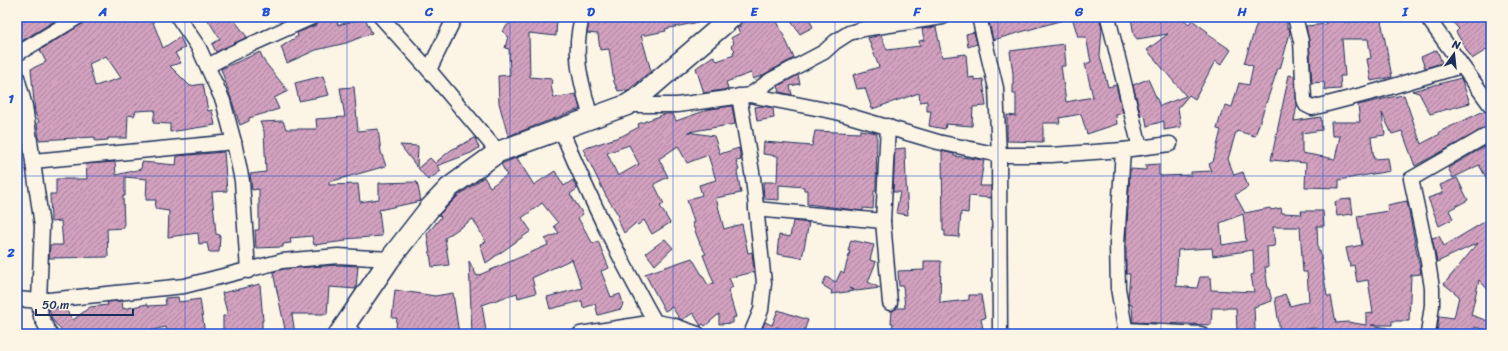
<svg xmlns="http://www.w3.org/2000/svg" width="1508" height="351" font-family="Sriracha,sans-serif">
	<defs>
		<pattern id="building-hatch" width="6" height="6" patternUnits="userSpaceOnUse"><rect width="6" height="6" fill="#d2a1be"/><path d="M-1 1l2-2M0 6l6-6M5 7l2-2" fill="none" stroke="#aa849e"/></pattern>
	</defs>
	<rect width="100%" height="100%" fill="#fcf5e5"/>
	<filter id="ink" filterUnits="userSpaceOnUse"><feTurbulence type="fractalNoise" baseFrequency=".025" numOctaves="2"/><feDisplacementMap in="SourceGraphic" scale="8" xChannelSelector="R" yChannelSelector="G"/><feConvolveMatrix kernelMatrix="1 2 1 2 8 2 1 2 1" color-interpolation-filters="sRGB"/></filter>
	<g filter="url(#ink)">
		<g fill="url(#building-hatch)" stroke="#1b2f5e" fill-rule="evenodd">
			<polygon points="17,17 54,17 56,20 17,44"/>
			<path d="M89,17h62l12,31 17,-11 5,11 -10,5 6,10 -11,3 20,20 13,-2 5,27 4,-1 3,15 -45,7v-8l-17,-1 2,-13 -19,1 -2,5 -6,-1 -1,23h-19v2l-13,1v-4l-56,3 -2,-17 2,-1 -4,-9 -4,-44 15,-7 -6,-12 42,-26zM106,56l15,22 -26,8 -6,-22z"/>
			<polygon points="206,17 232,17 247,37 216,52 212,44 220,39"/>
			<polygon points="320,17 336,17 338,25 365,18 372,33 346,43 316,50 287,63 281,47 298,36 297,33 316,25"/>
			<polygon points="515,17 557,17 556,36 529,33 530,77 552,79 551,86 554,98 576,94 580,109 508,136 499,103 498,76 510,75 509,49 505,48 508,36 502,31"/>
			<polygon points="590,17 629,17 654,20 654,17 698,17 699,22 665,29 666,31 646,35 641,35 651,71 626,92 626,90 618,91 614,82 609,49 600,50 598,34 587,33"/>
			<polygon points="747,17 775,17 794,58 761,76 753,79 751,73 726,82 728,89 704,93 696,68 713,56 717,61 734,55 733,52 735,50 731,46 734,43 731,38 740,33 737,28 742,25"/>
			<polygon points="788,17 808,17 813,27 800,34"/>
			<polygon points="988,17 1062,17 1063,20 993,40"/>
			<polygon points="1072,17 1099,17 1102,28 1100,56 1108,87 1116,85 1123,113 1116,115 1117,124 1087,134 1081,114 1059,118 1060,123 1043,123 1043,142 1007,141 1007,115 1016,116 1016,94 1013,94 1013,74 1010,51 1064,44 1066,66 1061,66 1066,102 1093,97 1085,64 1091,62 1086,37 1078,37"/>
			<polygon points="1137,17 1181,17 1189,24 1192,20 1208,32 1207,34 1231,50 1221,65 1215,61 1195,99 1189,95 1178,108 1181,127 1164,130 1164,121 1147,126 1145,115 1141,116 1133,85 1148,79 1160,106 1186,96 1147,50 1168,34 1137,39 1134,35 1131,18"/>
			<path d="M1259,17h28v11h2l1,5 -10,36 -2,-1 -23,68 -18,-5 -2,4 -7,24 6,16 9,-3 5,15 -13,8 10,18 25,-5 1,2 10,-2 1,5 20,1 -1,-3h22l1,15h-7l1,25h2l7,45h4l5,27 12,-1 18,3v-11l7,-1 -5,-33 -11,2 -3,-17 -4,1 -4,-18 16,-3 -5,-29 31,-5 -1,-6 20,-4 14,73 -10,1 -2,46h-17v4h-21l16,3 -1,6h-70l-1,-6 -35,4 -5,-34 10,-4 5,12 19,-5 -2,-29h-4l-3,-45h-27l2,19 -8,1 1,20h-3l3,22h1l3,12 -18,6 1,23 -18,1 -1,-23h-24l-1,17 -78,-3 -1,-17h-2l-2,-7 2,-24h-4v-30l4,-75 16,1v-5l13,-1v11l3,1 29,-1v-3l21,-1 -3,-7 4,-2 8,-32 -4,-1 5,-18 2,1 2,-7 6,2 7,-24 10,2 4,-19 -9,-3zM1243,214l3,27 -24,4 -2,-22zM1212,248l1,8 40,-6 1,24 -3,1 3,17 -43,-2 -1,-13h-10l-3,11 -21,-2 2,-36z"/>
			<polygon points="1325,17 1344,17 1345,22 1381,20 1392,77 1371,81 1367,59 1371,58 1368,39 1342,39 1345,76 1340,76 1341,89 1325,90 1324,82 1312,83 1309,41 1306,26 1326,24"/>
			<polygon points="1448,17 1491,17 1491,47 1472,59 1456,32 1459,29"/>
			<polygon points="936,27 942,57 966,54 968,78 974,77 974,80 983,79 986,106 973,107 972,126 946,124 945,129 929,126 931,111 927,111 927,101 920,102 919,93 872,109 865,88 857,89 853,75 879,67 868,38 881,35 887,50 920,46 919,41 924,40 922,29"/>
			<polygon points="974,32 977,44 968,47 966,34"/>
			<polygon points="1437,50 1442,63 1425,68 1421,57"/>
			<polygon points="260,52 264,61 288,91 274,98 279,109 249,118 249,121 240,125 221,69"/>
			<polygon points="798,75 800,84 790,86 792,95 780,92 778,86"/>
			<polygon points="1289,75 1294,76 1297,105 1294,121 1321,117 1322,130 1302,133 1302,153 1335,159 1340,136 1332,136 1331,122 1360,122 1358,105 1392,97 1404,95 1421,144 1440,134 1439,132 1484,111 1491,115 1491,125 1415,166 1402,131 1392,134 1382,113 1385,135 1371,137 1374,159 1388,158 1390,171 1339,180 1339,188 1305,187 1306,163 1271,160"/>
			<polygon points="323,76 329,95 299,101 295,83"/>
			<polygon points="1461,78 1470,103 1430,114 1419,93 1412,91"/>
			<polygon points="354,87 358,131 378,129 381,152 386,166 329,182 329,185 358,184 360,202 379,199 379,183 417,182 421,201 379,210 382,236 345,239 346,241 314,245 312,236 290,238 291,243 283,244 283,247 256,248 255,230 259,230 259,189 252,190 250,174 266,172 264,131 260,122 283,121 286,129 317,129 316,119 345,117 340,88"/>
			<path d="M732,106l3,18 -47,8 26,4 6,18 19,-6 2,12 -5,1 3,9 -2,1 4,22 -25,5 8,31 18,-5 6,29 4,-1 2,20 -25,6 4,9 -5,3 8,27 -3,1v5l-14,1v-10l-14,12 -2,-2 -2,2 -8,-13 -11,7 -3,-2 -7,-11 -7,4 -20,-37 47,-16 16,27 6,-2 -11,-28 3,-1 -6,-10 -8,-21 2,-1 -7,-22 15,-5 -3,-10 17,-5 -8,-25 -21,8 -9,-17 -19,13 9,18 -14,7 10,20 -4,2 10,17 -18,11 -8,-14 -6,5 -2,-2 -12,10 -7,-15 2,-2 -13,-20 -23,-47 39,-13 17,-9 -1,-3 27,-10h8l3,7 34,-12zM629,145l10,19 -21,12 -11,-23z"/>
			<polygon points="763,106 773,108 774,118 757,121 755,107"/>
			<polygon points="860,130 877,133 876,191 874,191 873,209 863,208 863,211 807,204 807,190 804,190 804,187 779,185 779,200 764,199 763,182 777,182 778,156 763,154 764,142 812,146 815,131 860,133"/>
			<polygon points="475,138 479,148 471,153 437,166 441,171 428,180 418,168 430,158 435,163 451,150"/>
			<polygon points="1491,143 1491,186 1479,165 1453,178 1448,168"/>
			<polygon points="400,145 418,146 417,167"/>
			<polygon points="905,148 906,181 908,215 896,213 900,192 893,192 895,149"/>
			<polygon points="942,151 954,154 954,156 984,160 980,186 991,186 991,198 969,196 968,213 961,212 959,237 945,236 945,231 943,231"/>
			<polygon points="224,152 227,191 212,192 216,234 220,235 219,252 209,252 207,243 199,244 198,233 168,237 169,211 155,209 156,200 146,200 147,179 125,177 125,196 123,196 124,228 107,229 108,257 49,258 50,245 63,245 61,221 51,222 50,194 56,194 56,179 87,179 86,164 115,162 116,175 141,169 142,162 176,165 177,156"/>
			<polygon points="528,153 517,158 534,185 555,171 564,186 573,180 577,189 570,194 583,214 578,218 593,244 598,241 609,268 601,271 611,297 620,294 623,303 621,309 598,315 595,304 583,308 582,301 550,309 547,297 582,288 572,259 532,278 536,293 518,298 517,293 482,305 486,331 472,334 469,261 477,276 548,245 545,239 559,233 554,226 558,223 542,203 522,218 531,231 486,263 480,244 486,242 473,219 445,238 449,265 432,267 427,234 441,217 439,215 458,196 484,177 490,187 507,175 501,164"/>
			<polygon points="1457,178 1468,200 1449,210 1453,219 1439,226 1428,198 1443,193 1440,185"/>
			<polygon points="1351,199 1353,214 1337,216 1335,202 1339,200"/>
			<polygon points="1491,218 1491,251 1486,255 1491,261 1491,293 1479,280 1471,315 1491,322 1491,332 1475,327 1474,331 1470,331 1469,334 1437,334 1439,316 1454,318 1459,296 1444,284 1478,243 1437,262 1432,238 1439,236 1444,246"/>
			<polygon points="793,221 809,223 802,258 777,254 779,235 790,237"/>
			<polygon points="665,239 673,248 655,265 646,253"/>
			<polygon points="851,240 874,245 870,260 876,262 868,282 880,288 856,291 849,288 854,291 831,294 832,291 822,285 826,277 836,282 841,271 844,273 850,251 848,251"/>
			<polygon points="924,261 941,261 940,303 969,300 969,295 981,295 985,318 981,319 984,334 892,334 893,323 891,323 892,311 897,308 905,308 903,286 899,286 898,271 924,270"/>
			<polygon points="338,265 358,266 356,289 329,287 327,314 292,314 295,334 286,334 273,272 283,269"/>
			<polygon points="260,284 263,321 262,321 262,334 223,334 223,316 228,316 222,293"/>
			<polygon points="395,290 435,296 453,293 459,334 407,334 406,328 396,328 397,318 392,318"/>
			<polygon points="178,297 179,302 200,299 205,334 179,334 179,330 167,331 166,327 136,334 64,334 52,319 49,309 64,307 73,320 90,307 108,305 107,302 122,301 123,309 147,304 148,306 166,305 165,298"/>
			<polygon points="778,310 808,320 803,334 776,327 773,334 760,334 765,322 772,325"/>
		</g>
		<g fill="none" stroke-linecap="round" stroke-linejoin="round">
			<defs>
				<g id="street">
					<polyline points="178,17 199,48 223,101 234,142 242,181 248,271"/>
					<polyline points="381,17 429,70 498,152"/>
					<path d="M582,17c-10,39 -1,64 9,101"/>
					<polyline points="979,17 996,88 999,155 1000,334"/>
					<polyline points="1108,17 1140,148"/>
					<polyline points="1295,17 1301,41 1304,99 1306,105 1312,108 1377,91 1461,66"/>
					<polyline points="1427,17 1491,106"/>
					<polyline points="17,54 78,17"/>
					<polyline points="208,66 230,54 312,17"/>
					<polyline points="429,70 455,17"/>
					<polyline points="17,77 25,106 42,226 39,301 41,317 50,334"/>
					<polyline points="750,95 836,112 938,142 999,155 1051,155 1123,150 1170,144"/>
					<polyline points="739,96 753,178 764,283 761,310 751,334"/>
					<polyline points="628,105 677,105 750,95 771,80 824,52 835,42 849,33 863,29 943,17"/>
					<polyline points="888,126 883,221 890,303"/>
					<path d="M561,129c27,67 59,130 94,193"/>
					<polyline points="1123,150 1117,244 1118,288 1126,334"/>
					<polyline points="33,161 234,142"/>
					<polyline points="756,209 883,221"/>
					<polyline points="17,299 39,301 184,286 282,261 338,256 390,259"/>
					<polyline points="345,326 354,334"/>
					<polyline points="1126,330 1201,334"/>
					<polyline points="580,334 655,322 672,325 698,334"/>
					<polyline points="1428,334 1432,305 1432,288 1426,249 1411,179 1491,133"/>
				</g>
				<polyline id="secondary" points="339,334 390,259 429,209 450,187 498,152 627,105 638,98 732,17"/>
			</defs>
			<use href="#street" stroke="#1b2f5e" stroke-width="17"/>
			<use href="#secondary" stroke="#1b2f5e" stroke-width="23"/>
			<use href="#street" stroke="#fcf5e5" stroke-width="14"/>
			<use href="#secondary" stroke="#fcf5e5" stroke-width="20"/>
		</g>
	</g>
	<path fill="none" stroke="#1d4ed8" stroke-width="1" stroke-opacity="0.55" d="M185,17v317M347,17v317M510,17v317M673,17v317M835,17v317M998,17v317M1161,17v317M1323,17v317M17,176h1474"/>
	<rect width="1508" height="351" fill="none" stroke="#fcf5e5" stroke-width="44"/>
	<g transform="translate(1454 54) rotate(15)" stroke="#fcf5e5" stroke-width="3" paint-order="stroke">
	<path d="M0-3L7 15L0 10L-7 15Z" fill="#1b2f5e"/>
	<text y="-6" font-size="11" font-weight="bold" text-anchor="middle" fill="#1b2f5e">N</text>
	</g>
	<path d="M36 309v6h97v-6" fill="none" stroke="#1b2f5e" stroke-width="2"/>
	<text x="42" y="309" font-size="12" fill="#1b2f5e" stroke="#fcf5e5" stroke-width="3" paint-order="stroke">50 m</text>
	<rect x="22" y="22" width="1464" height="307" fill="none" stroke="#1d4ed8" stroke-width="1.5"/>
	<g font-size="13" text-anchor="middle" font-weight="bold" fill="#1d4ed8">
		<text x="103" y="16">A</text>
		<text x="266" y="16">B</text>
		<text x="429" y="16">C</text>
		<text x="591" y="16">D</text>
		<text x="754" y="16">E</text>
		<text x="917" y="16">F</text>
		<text x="1079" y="16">G</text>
		<text x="1242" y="16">H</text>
		<text x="1405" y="16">I</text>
		<text x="11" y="103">1</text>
		<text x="11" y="257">2</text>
	</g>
</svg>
